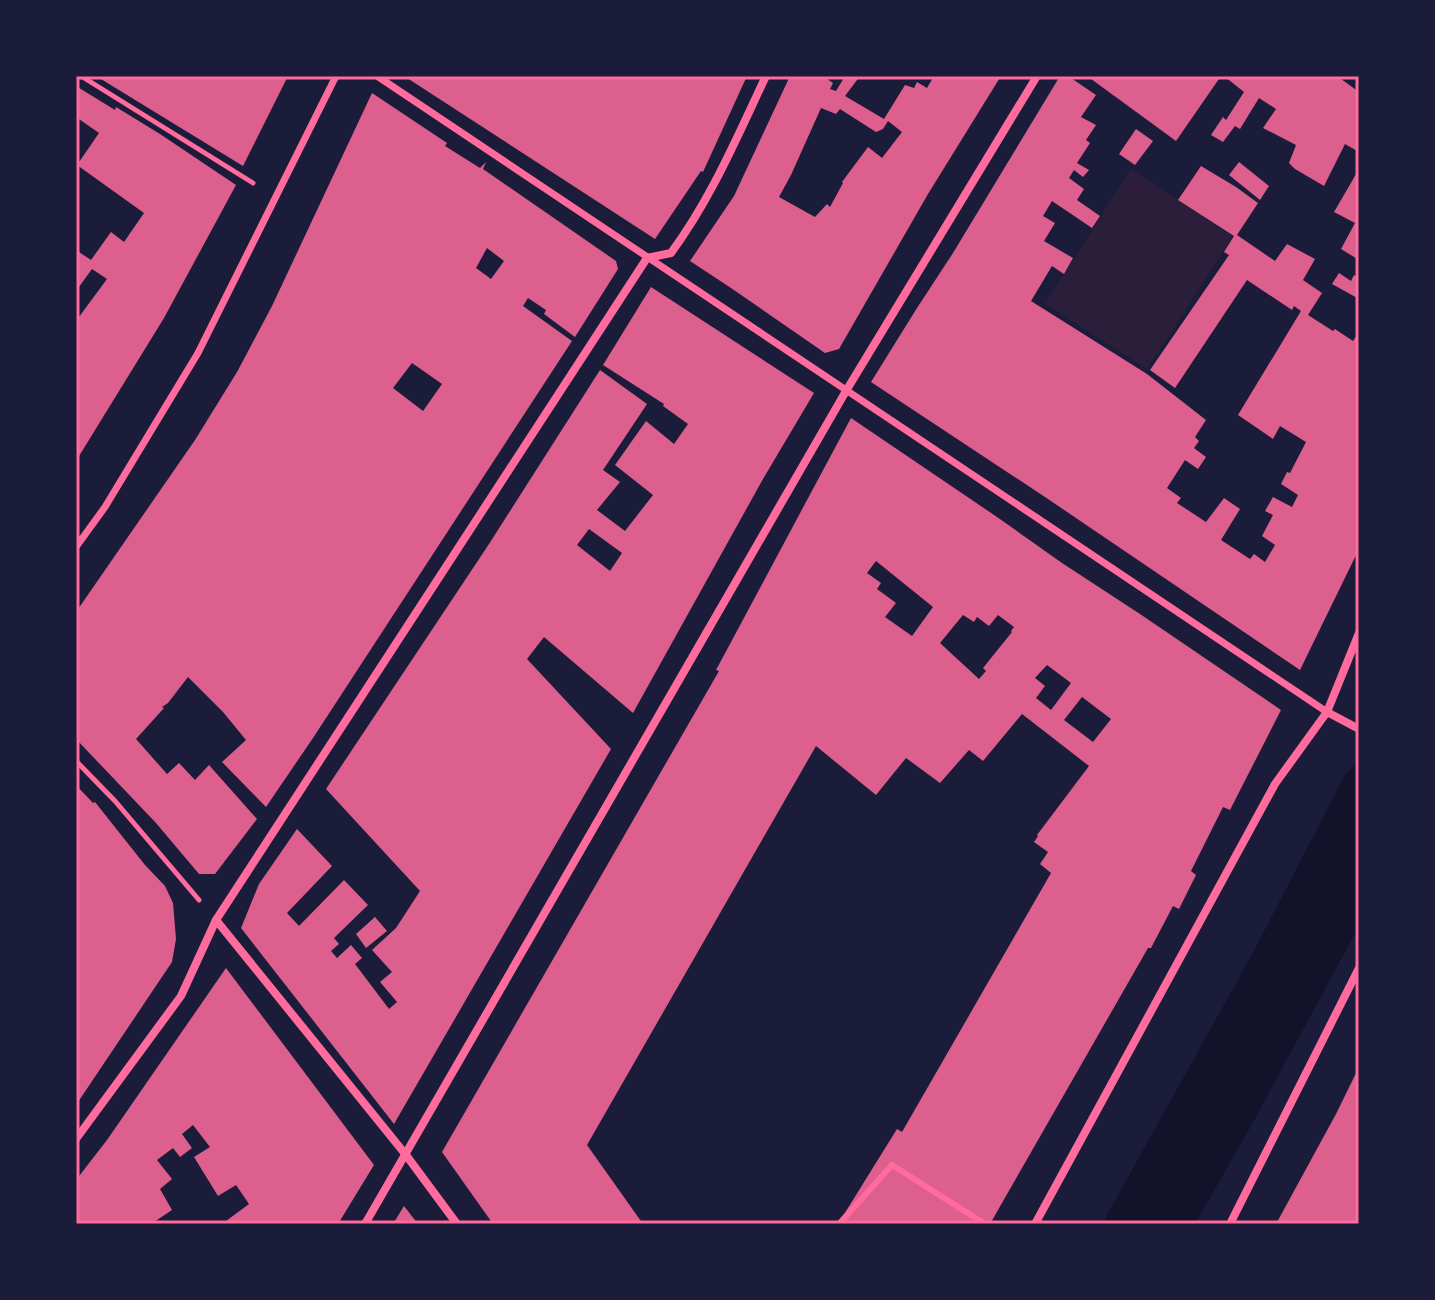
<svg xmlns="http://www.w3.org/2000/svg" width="1435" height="1300" font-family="Ubuntu,sans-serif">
	<rect width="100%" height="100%" fill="#1b1b3a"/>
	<polygon fill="#2a1e3b" points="1131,169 1233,237 1147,369 1045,304"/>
	<polygon fill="#12122b" points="1359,762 1359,926 1252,1124 1195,1224 1102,1224 1254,951 1346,773"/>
	<g fill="#dd5f8e" fill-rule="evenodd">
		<polygon points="96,76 288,76 243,166"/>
		<polygon points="404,76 747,76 703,172 701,171 655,239"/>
		<path d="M790,76h33l10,7 -3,6 6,2 9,-15h15l-15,20 39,23 21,-34 9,3 3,-6 10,6 7,-12h67l-73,118 -89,155 -14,4 -94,-65 -41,-27 44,-65zM821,108l15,6 4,-5 36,23 7,-3 5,-8 14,11 -20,26 -14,-11 -26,35 1,1 -13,24 -3,-3 -12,13 -36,-20 12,-22z"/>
		<polygon points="1060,76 1068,76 1096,95 1081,117 1096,125 1086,140 1090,143 1077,163 1089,170 1083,177 1074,170 1069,178 1084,189 1077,200 1100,216 1092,228 1052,201 1043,216 1055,223 1044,241 1073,258 1064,274 1052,266 1031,301 1147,374 1206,420 1195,437 1199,441 1194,448 1206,457 1198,469 1185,460 1167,488 1181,498 1177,503 1206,522 1224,498 1240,509 1221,540 1250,559 1254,554 1265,562 1275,545 1262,536 1273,515 1265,511 1273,497 1292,507 1298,495 1281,484 1287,472 1290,473 1306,442 1280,426 1273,439 1238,415 1301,311 1294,306 1292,310 1247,280 1175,388 1150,370 1229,255 1224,252 1234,236 1178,200 1201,166 1236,187 1258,203 1237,235 1275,261 1287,244 1315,259 1303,280 1322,293 1308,315 1333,331 1335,329 1353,341 1359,332 1359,549 1300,670 1045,497 871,382 917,308 953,253"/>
		<polygon points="1087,76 1221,76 1176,141"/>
		<polygon points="1224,76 1337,76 1359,92 1359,152 1345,144 1324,186 1295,169 1289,163 1296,145 1263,128 1276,109 1259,98 1240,129 1235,126 1223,142 1211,135 1223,117 1226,120 1244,92"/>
		<polygon points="76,86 115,110 116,107 160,134 236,185 164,318 76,461 76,321 107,279 92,269 76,291 76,250 91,260 111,232 124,242 144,213 77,165 99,133 76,117"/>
		<path d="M372,93l75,50 -2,3 35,22 6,-6 -3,7 133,92 2,8 -43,68 -31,-23 2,-4 -18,-12 -5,8 49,35 -259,397 -47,69 -44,-45 24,-22 -23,-28 -35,-35 -20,26 -6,4 2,1 -28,31 31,35 12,-11 16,17 14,-15 48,54 -42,55h-16l-43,-51 -80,-84v-127l119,-172 42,-68 35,-66zM487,248l17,13 -13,18 -15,-11zM412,363l30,21 -19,27 -30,-23z"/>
		<polygon points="1136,129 1153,141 1135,165 1119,154"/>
		<polygon points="1239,162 1269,186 1260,200 1229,175"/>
		<polygon points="1359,169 1359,260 1341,249 1355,223 1334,212"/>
		<polygon points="1339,273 1351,281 1354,275 1359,278 1359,299 1332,284"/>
		<path d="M651,287l163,106 -51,86 -130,234 -89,-76 -17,22 84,90 -217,375 -153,-196 18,-44 38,-55 35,37 -45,47 12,13 45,-46 24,25 -34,33 5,6 -8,7 6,7 14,-13 11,13 -7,6 34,45 8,-7 -17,-20 12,-10 -20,-22 24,-22 24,-37 -94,-102 163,-245 111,-174 47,34 -44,66 17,12 -23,28 28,21 28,-36 -38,-30 31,-44 28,23 14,-20 -25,-18 1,-2 -61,-39zM589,529l33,24 -12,18 -33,-26z"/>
		<path d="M851,418l146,99 65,46 78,51 141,96 -51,100 -7,-3 -32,64 5,4 -17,34 -6,-3 -22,42h-3l-158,276h-152l59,-95 5,3 149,-259 -11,-9 8,-12 -14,-10 4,-6 -1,-1 52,-69 -67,-52 -39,47 -14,-11 -29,33 -34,-25 -30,37 -60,-49 -229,399 56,79h-150l-51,-72 277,-481 -3,-1zM876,561l57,46 -21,29 -27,-19 11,-14 -19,-14 4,-6 -14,-10zM963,615l11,7 3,-5 12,9 9,-11 16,12 -3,4 1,1 -29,36 3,3 -7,8 -39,-36zM1047,665l24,18 -20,27 -15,-12 9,-12 -10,-8zM1082,697l29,22 -18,23 -29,-22z"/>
		<polygon points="76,785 93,803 95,802 145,865 165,886 173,903 176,939 172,962 76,1105"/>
		<polygon points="375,917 387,931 366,948 356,934"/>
		<polygon points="226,968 374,1165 338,1224 222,1224 249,1204 236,1185 218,1196 194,1157 210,1147 193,1125 182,1134 192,1148 180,1157 173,1148 157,1160 172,1179 160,1189 172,1210 151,1224 76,1224 76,1180 107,1140"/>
		<polygon points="1359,1067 1359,1224 1276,1224 1336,1114"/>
		<polygon points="404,1206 418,1224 393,1224"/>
	</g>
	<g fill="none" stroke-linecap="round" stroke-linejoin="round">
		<g stroke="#ff6b9d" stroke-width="5">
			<polyline points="81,76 253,183"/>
			<polyline points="76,761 115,801 199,900"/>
		</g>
		<polyline stroke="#ff6b9d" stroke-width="6" points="839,1224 892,1165 985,1224"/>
		<g stroke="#ff6b9d" stroke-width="7">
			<polyline points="377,76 1327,712"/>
			<polyline points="76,547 105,507 198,353 336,76"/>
		</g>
		<g stroke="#ff6b9d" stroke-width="8">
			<polyline points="1327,712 1359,729"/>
			<polyline points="216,920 406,1155 457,1224"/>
			<path d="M76,1139l105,-143 35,-76 431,-662 24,-5c40,-54 66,-116 95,-177"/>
			<polyline points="365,1224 846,391 1037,76"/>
			<polyline points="1035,1224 1275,784 1327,712 1359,633"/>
			<polyline points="1230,1224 1359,968"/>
		</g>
	</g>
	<rect width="1435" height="1300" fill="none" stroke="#1b1b3a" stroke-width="156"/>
	<rect x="78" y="78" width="1279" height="1144" fill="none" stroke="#ff6b9d" stroke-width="3"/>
</svg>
